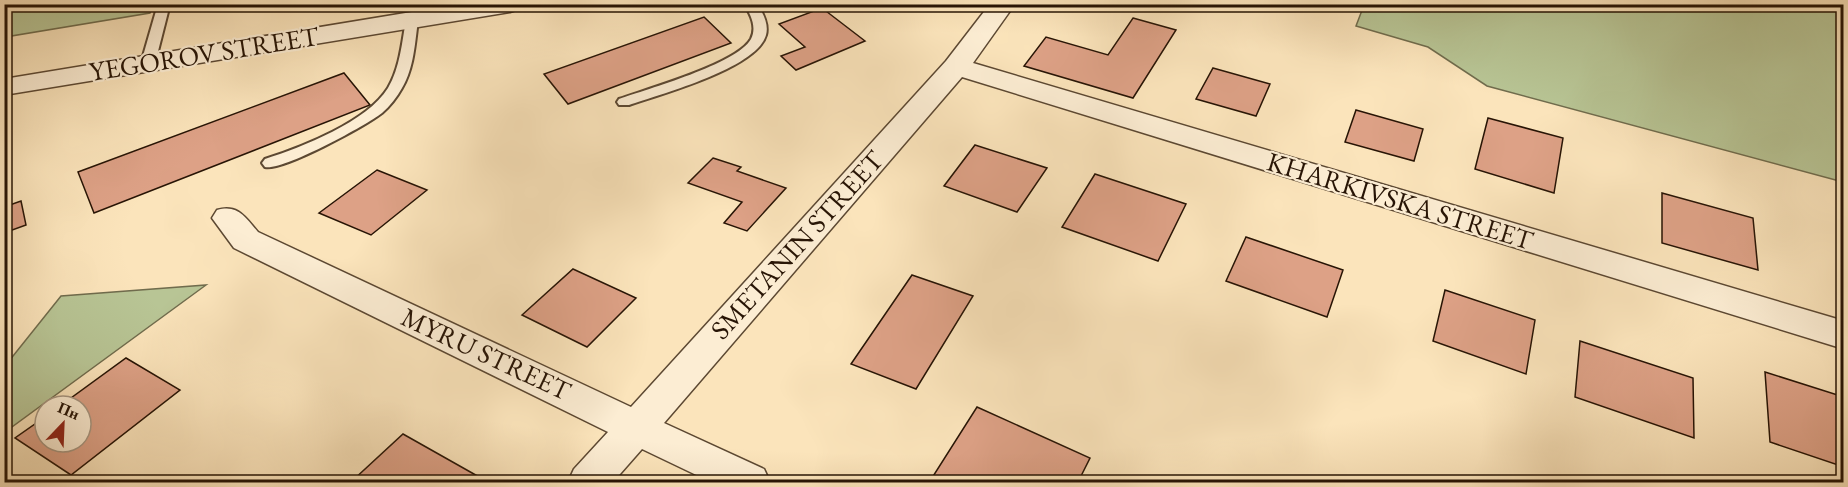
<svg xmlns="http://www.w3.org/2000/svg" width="1848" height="487" font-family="'EB Garamond',serif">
	<rect width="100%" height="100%" fill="#fbe4bb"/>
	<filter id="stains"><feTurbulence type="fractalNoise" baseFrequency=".00333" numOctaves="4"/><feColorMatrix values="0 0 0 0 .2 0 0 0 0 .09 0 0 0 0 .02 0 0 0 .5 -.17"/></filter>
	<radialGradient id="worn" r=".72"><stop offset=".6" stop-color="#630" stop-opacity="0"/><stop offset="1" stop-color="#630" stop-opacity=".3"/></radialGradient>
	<g fill="#b8c595" stroke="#706c4d" stroke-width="1.5">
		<polygon points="5,4 153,4 153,5 150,13 5,37"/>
		<polygon points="1364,5 1843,5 1843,182 1487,86 1428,47 1356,26"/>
		<polygon points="206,285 5,432 5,366 61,296"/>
	</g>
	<g fill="#dda186" stroke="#271405" stroke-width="1.5">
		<polygon points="822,8 865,41 796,70 781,56 805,47 779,24"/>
		<polygon points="704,17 731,43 568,104 544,74"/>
		<polygon points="1133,18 1176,30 1133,98 1024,66 1046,37 1108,55"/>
		<polygon points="1213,68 1270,84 1256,116 1196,99"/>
		<polygon points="344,73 370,105 94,213 78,172"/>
		<polygon points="1356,110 1423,129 1414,161 1345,142"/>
		<polygon points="1488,118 1563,138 1554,193 1475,169"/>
		<polygon points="975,145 1047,168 1017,212 944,186"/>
		<polygon points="713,158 741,167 737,171 786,188 747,231 724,223 742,202 688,183"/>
		<polygon points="377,170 427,190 371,235 319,213"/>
		<polygon points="1095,174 1186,204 1158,261 1062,227"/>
		<polygon points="1662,193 1753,218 1758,270 1662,243"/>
		<polygon points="21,201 26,225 4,233 4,207"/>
		<polygon points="1246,237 1343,270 1327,317 1226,281"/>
		<polygon points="573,269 636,298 587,347 522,315"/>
		<polygon points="912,275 973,296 916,389 851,364"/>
		<polygon points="1445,290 1535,320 1526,374 1433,341"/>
		<polygon points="1580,341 1693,378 1694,438 1575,397"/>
		<polygon points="126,358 180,390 71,475 15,438 45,417 45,442 81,442 81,406 60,406"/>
		<polygon points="1765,372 1844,397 1844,467 1770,442"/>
		<polygon points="977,407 1090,458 1078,482 930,481"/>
		<polygon points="403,434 481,478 477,482 351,482"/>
	</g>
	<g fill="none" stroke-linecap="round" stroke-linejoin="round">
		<defs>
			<g id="service">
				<polygon points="158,4 170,4 155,63 148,67 141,63"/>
				<path d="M744,4h13c6,9 12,20 9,31 -9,33 -105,59 -137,70h-10l-2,-3 2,-3c28,-10 118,-35 132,-60 6,-12 0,-24 -7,-35z"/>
				<path d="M412,16l6,4c-3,22 -4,48 -16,68 -5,9 -12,18 -20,25 -17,13 -99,58 -117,54l-3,-4 3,-4c37,-12 102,-37 123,-71 12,-20 14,-46 18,-68z"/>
			</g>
			<path id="minor" d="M990,4h25l-42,59 871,258v28l-882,-272 -298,346 100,46 6,13h-59l-69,-33 -29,33h-45l6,-13 34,-37 -374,-184 -22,-30 5,-8c21,-6 28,7 41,22l373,175 315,-346z"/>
			<polygon id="tertiary" points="460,4 522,4 519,9 510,12 4,95 4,79"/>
		</defs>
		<use href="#service" stroke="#5c4832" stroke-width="4"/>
		<use href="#minor" stroke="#5c4832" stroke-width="3"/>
		<use href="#tertiary" stroke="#5c4832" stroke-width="3"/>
		<use href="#service" fill="#fcedd3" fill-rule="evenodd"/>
		<use href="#minor" fill="#fcedd3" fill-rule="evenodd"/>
		<use href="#tertiary" fill="#fcedd3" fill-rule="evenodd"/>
	</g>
	<g text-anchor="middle" stroke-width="4.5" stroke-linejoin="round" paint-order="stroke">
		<g font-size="27" fill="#271405" stroke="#fcedd3">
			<text transform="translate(204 54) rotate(-9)" y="9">YEGOROV STREET</text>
			<text transform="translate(1400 201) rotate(17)" y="9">KHARKIVSKA STREET</text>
			<text transform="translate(797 245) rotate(-48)" y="9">SMETANIN STREET</text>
			<text transform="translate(486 354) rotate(25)" y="9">MYRU STREET</text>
		</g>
	</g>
	<rect width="1848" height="487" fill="none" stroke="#fbe4bb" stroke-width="24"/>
	<rect x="6" y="6" width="1836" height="475" fill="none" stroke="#271405" stroke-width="3"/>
	<rect x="12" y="12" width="1824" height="463" fill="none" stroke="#271405" stroke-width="1.5"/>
	<g transform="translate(63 424) rotate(23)"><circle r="28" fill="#fcedd3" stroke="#a79681" stroke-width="1.5"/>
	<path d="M0-4.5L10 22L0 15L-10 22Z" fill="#8f2418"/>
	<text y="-9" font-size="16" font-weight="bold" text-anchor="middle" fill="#271405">Пн</text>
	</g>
	<rect width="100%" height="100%" filter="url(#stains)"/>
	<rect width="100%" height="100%" fill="url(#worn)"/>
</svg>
